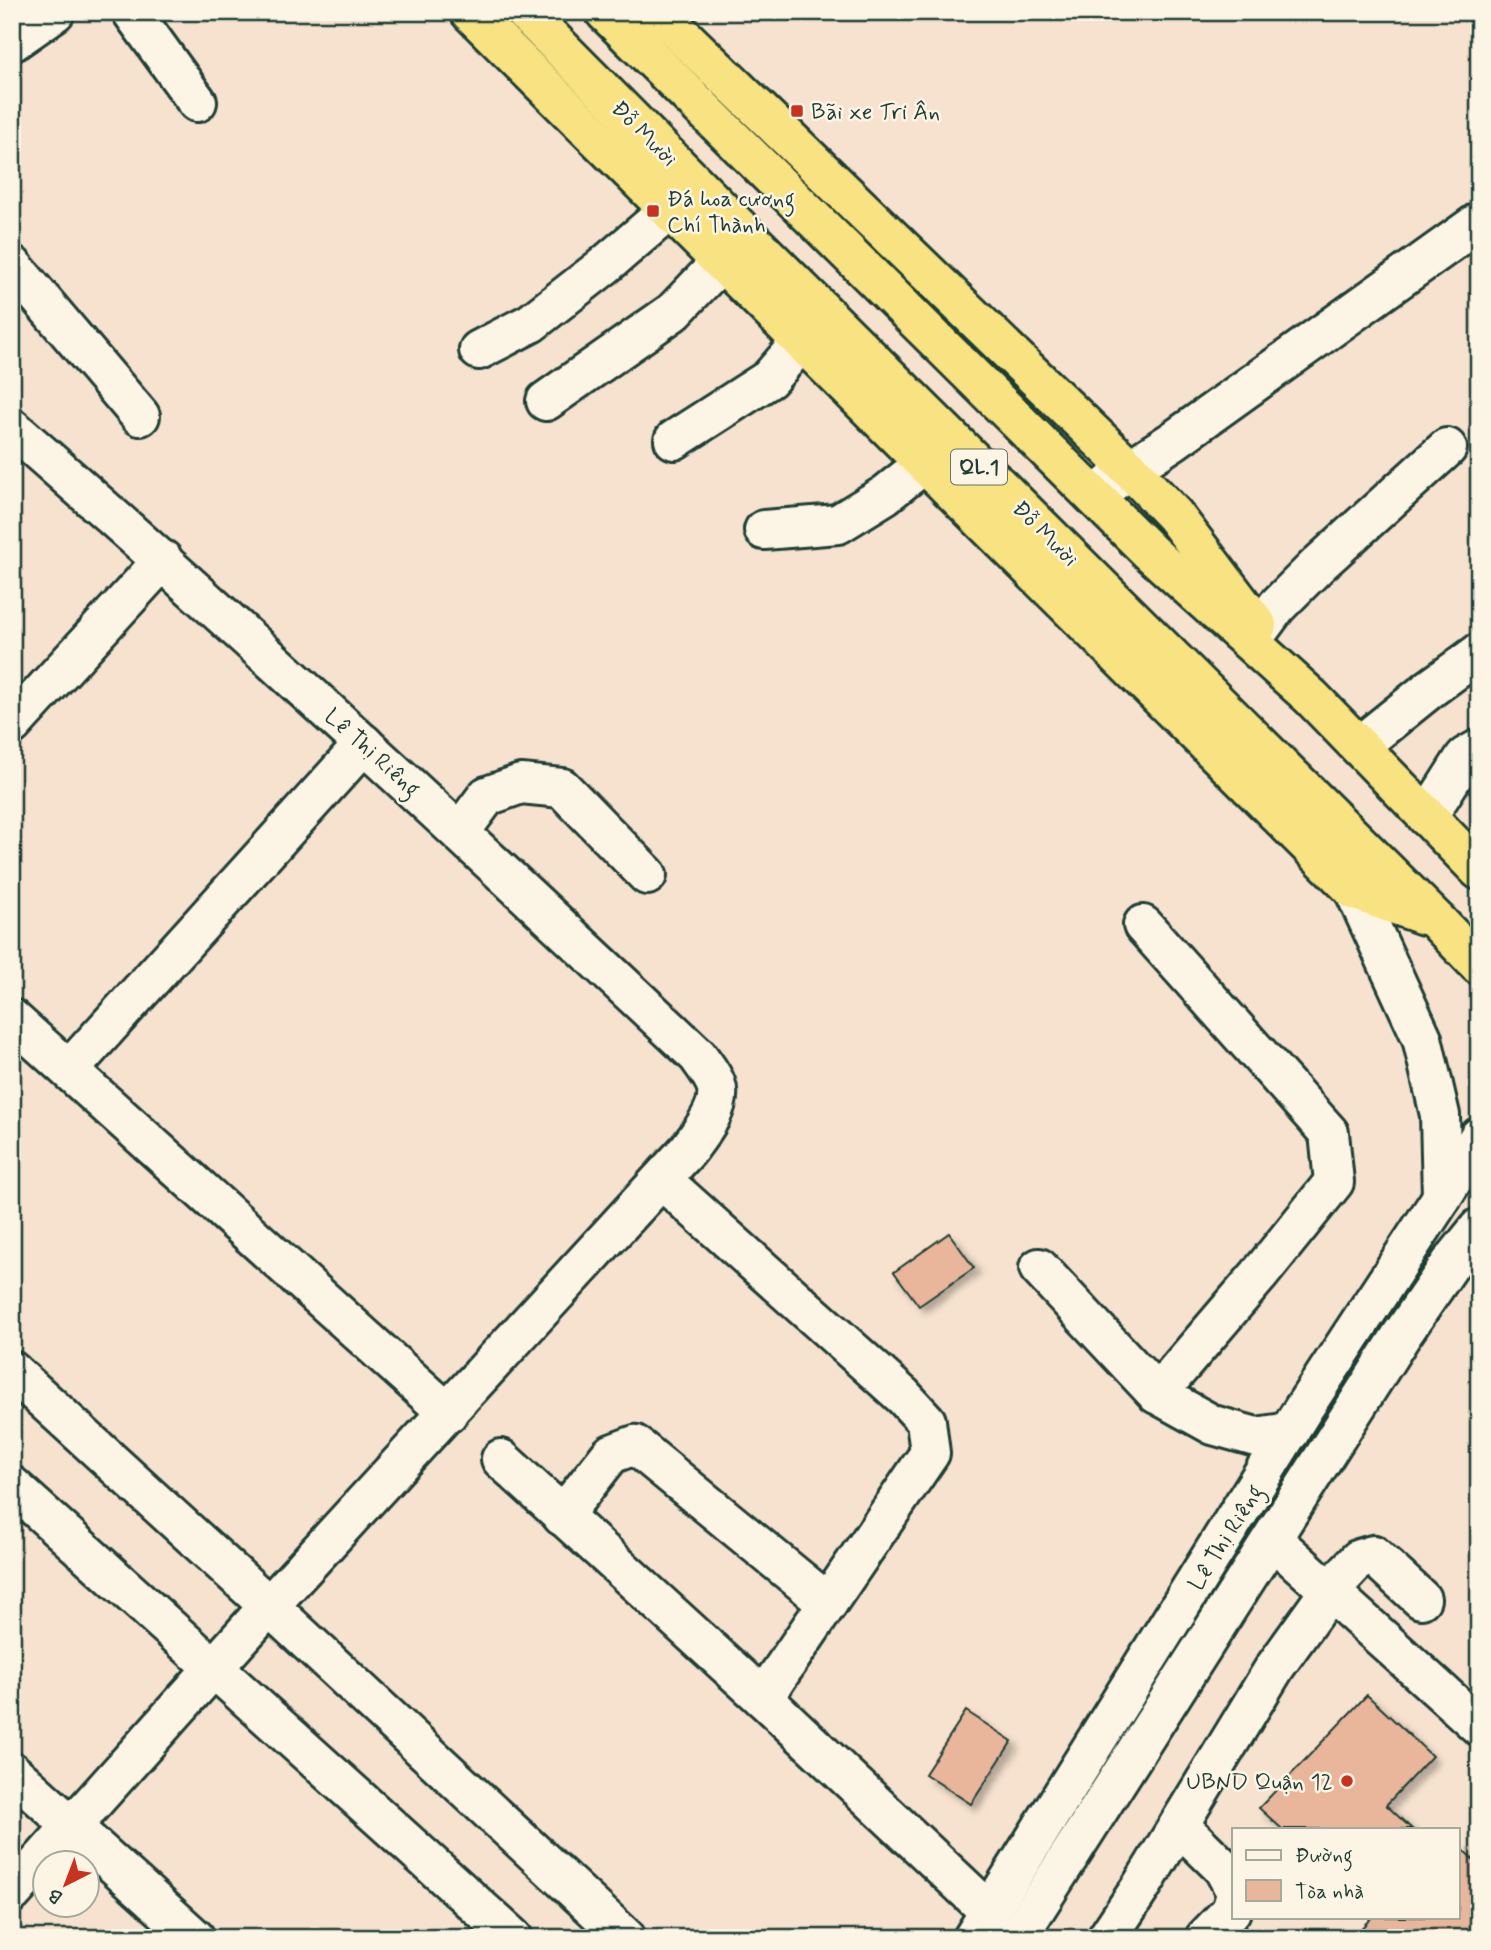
<svg xmlns="http://www.w3.org/2000/svg" width="1491" height="1950" font-family="Mynerve,sans-serif">
	<defs>
		<filter id="shadow"><feDropShadow dx="6" dy="6" stdDeviation="3.5" flood-color="#0004"/></filter>
	</defs>
	<rect width="100%" height="100%" fill="#f6e2cf"/>
	<filter id="ink" filterUnits="userSpaceOnUse"><feTurbulence type="fractalNoise" baseFrequency=".0143" numOctaves="2"/><feDisplacementMap in="SourceGraphic" scale="14" xChannelSelector="R" yChannelSelector="G"/><feConvolveMatrix kernelMatrix="1 2 1 2 8 2 1 2 1" color-interpolation-filters="sRGB"/></filter>
	<g filter="url(#ink)">
		<g fill="#e9b69b" stroke="#1f3d34" stroke-width="2" filter="url(#shadow)">
			<polygon points="949,1233 974,1268 919,1306 894,1272"/>
			<polygon points="1367,1695 1432,1756 1386,1805 1412,1829 1282,1829 1259,1808"/>
			<polygon points="966,1711 1012,1741 971,1804 925,1774"/>
			<polygon points="1458,1845 1479,1865 1479,1938 1352,1938 1372,1917 1458,1917"/>
		</g>
		<g fill="none" stroke-linecap="round" stroke-linejoin="round">
			<defs>
				<g id="minor">
					<polyline points="132,12 197,102"/>
					<polyline points="12,42 55,12"/>
					<polyline points="12,265 140,416"/>
					<polyline points="479,350 531,323 604,266 693,190"/>
					<polyline points="546,401 673,312 721,262 748,240"/>
					<path d="M12,428c233,204 460,415 686,628 6,9 14,18 18,29 7,21 -16,49 -28,65l-419,456 -257,287"/>
					<polyline points="674,440 769,379 801,342 826,321"/>
					<polyline points="1094,496 1130,469 1173,441 1479,222"/>
					<polyline points="764,530 838,524 885,495 924,464"/>
					<polyline points="1260,629 1277,606 1318,565 1447,448"/>
					<polyline points="12,725 163,560"/>
					<polyline points="1359,746 1431,688 1479,653"/>
					<polyline points="1427,817 1465,757 1479,749"/>
					<polyline points="460,832 487,796 521,784 562,788 647,875"/>
					<polyline points="1354,890 1422,1038 1440,1115 1442,1197"/>
					<polyline points="1143,925 1329,1133 1334,1182 1259,1275 1157,1394"/>
					<polyline points="12,1019 448,1413"/>
					<polyline points="69,1070 364,744"/>
					<polyline points="662,1180 903,1396 926,1421 930,1453 763,1698"/>
					<polyline points="1039,1268 1157,1394 1213,1425 1256,1437 1290,1432"/>
					<polyline points="12,1371 269,1606 626,1938"/>
					<polyline points="501,1459 763,1698 990,1912"/>
					<polyline points="12,1486 513,1938"/>
					<polyline points="562,1516 611,1454 635,1445 828,1603"/>
					<polyline points="1272,1539 1479,1726"/>
					<polyline points="12,1772 195,1938"/>
					<polyline points="1179,1825 1223,1868 1234,1888"/>
					<polyline points="973,1938 1305,1406 1442,1197 1479,1137"/>
					<polyline points="1017,1938 1401,1336 1451,1263 1479,1228"/>
					<polyline points="1107,1938 1141,1887 1275,1667 1330,1590 1359,1559 1373,1555 1421,1599"/>
					<polyline points="1205,1938 1231,1911 1234,1901"/>
				</g>
				<g id="highway">
					<polyline points="470,12 1354,890 1424,915"/>
					<polyline points="525,12 749,238 1436,920 1479,965"/>
					<polyline points="605,12 1150,552 1311,697 1479,870"/>
					<polyline points="658,12 1130,469 1174,515 1257,625"/>
				</g>
			</defs>
			<use href="#minor" stroke="#1f3d34" stroke-width="44"/>
			<use href="#highway" stroke="#1f3d34" stroke-width="44"/>
			<use href="#minor" stroke="#fcf5e5" stroke-width="38"/>
			<use href="#highway" stroke="#f8e281" stroke-width="38"/>
		</g>
	</g>
	<g fill="#c8321e" stroke="#fcf5e5" stroke-width="2.5">
		<rect x="790" y="104" width="14" height="14" rx="3.5"/>
		<rect x="646" y="204" width="14" height="14" rx="3.5"/>
		<circle cx="1347" cy="1781" r="7"/>
	</g>
	<g text-anchor="middle" stroke-width="5" stroke-linejoin="round" paint-order="stroke">
		<rect fill="#fcf5e5" stroke="#617469" stroke-width="2" x="951" y="449.5" width="56" height="35" rx="5"/>
		<g font-size="21" font-weight="bold" fill="#1f3d34">
			<text x="979" y="474">QL.1</text>
		</g>
		<g font-size="23" fill="#1f3d34" stroke="#fcf5e5" text-anchor="start">
			<text x="811" y="119">Bãi xe Tri Ân</text>
			<text x="667" y="206">Đá hoa cương<tspan x="667" dy="26">Chí Thành</tspan></text>
			<text x="1333" y="1789" text-anchor="end">UBND Quận 12</text>
		</g>
		<g font-size="23" fill="#1f3d34" stroke="#fcf5e5">
			<text transform="translate(645 133) rotate(45)" y="8">Đỗ Mười</text>
			<text transform="translate(1046 533) rotate(45)" y="8">Đỗ Mười</text>
			<text transform="translate(373 752) rotate(42)" y="8">Lê Thị Riêng</text>
			<text transform="translate(1225 1537) rotate(-58)" y="8">Lê Thị Riêng</text>
		</g>
	</g>
	<rect width="1491" height="1950" fill="none" stroke="#fcf5e5" stroke-width="42"/>
	<rect x="21" y="21" width="1449" height="1908" fill="none" stroke="#1f3d34" stroke-width="2.5" filter="url(#ink)"/>
	<rect x="1232" y="1828" width="228" height="91" fill="#fcf5e5" stroke="#a4ab9e" stroke-width="2"/>
	<rect x="1246" y="1850" width="35" height="10" fill="#fcf5e5" stroke="#a4ab9e" stroke-width="2"/>
	<text x="1295" y="1862" font-size="21" fill="#1f3d34">Đường</text>
	<rect x="1246" y="1880" width="35" height="21" fill="#e9b69b" stroke="#a4ab9e" stroke-width="2"/>
	<text x="1295" y="1898" font-size="21" fill="#1f3d34">Tòa nhà</text>
	<g transform="translate(66 1884) rotate(222)"><circle r="33" fill="#fcf5e5" stroke="#a4ab9e" stroke-width="2"/>
	<path d="M0-5L12 26L0 18L-12 26Z" fill="#c8321e"/>
	<text y="-10" font-size="19" font-weight="bold" text-anchor="middle" fill="#1f3d34">B</text>
	</g>
</svg>
